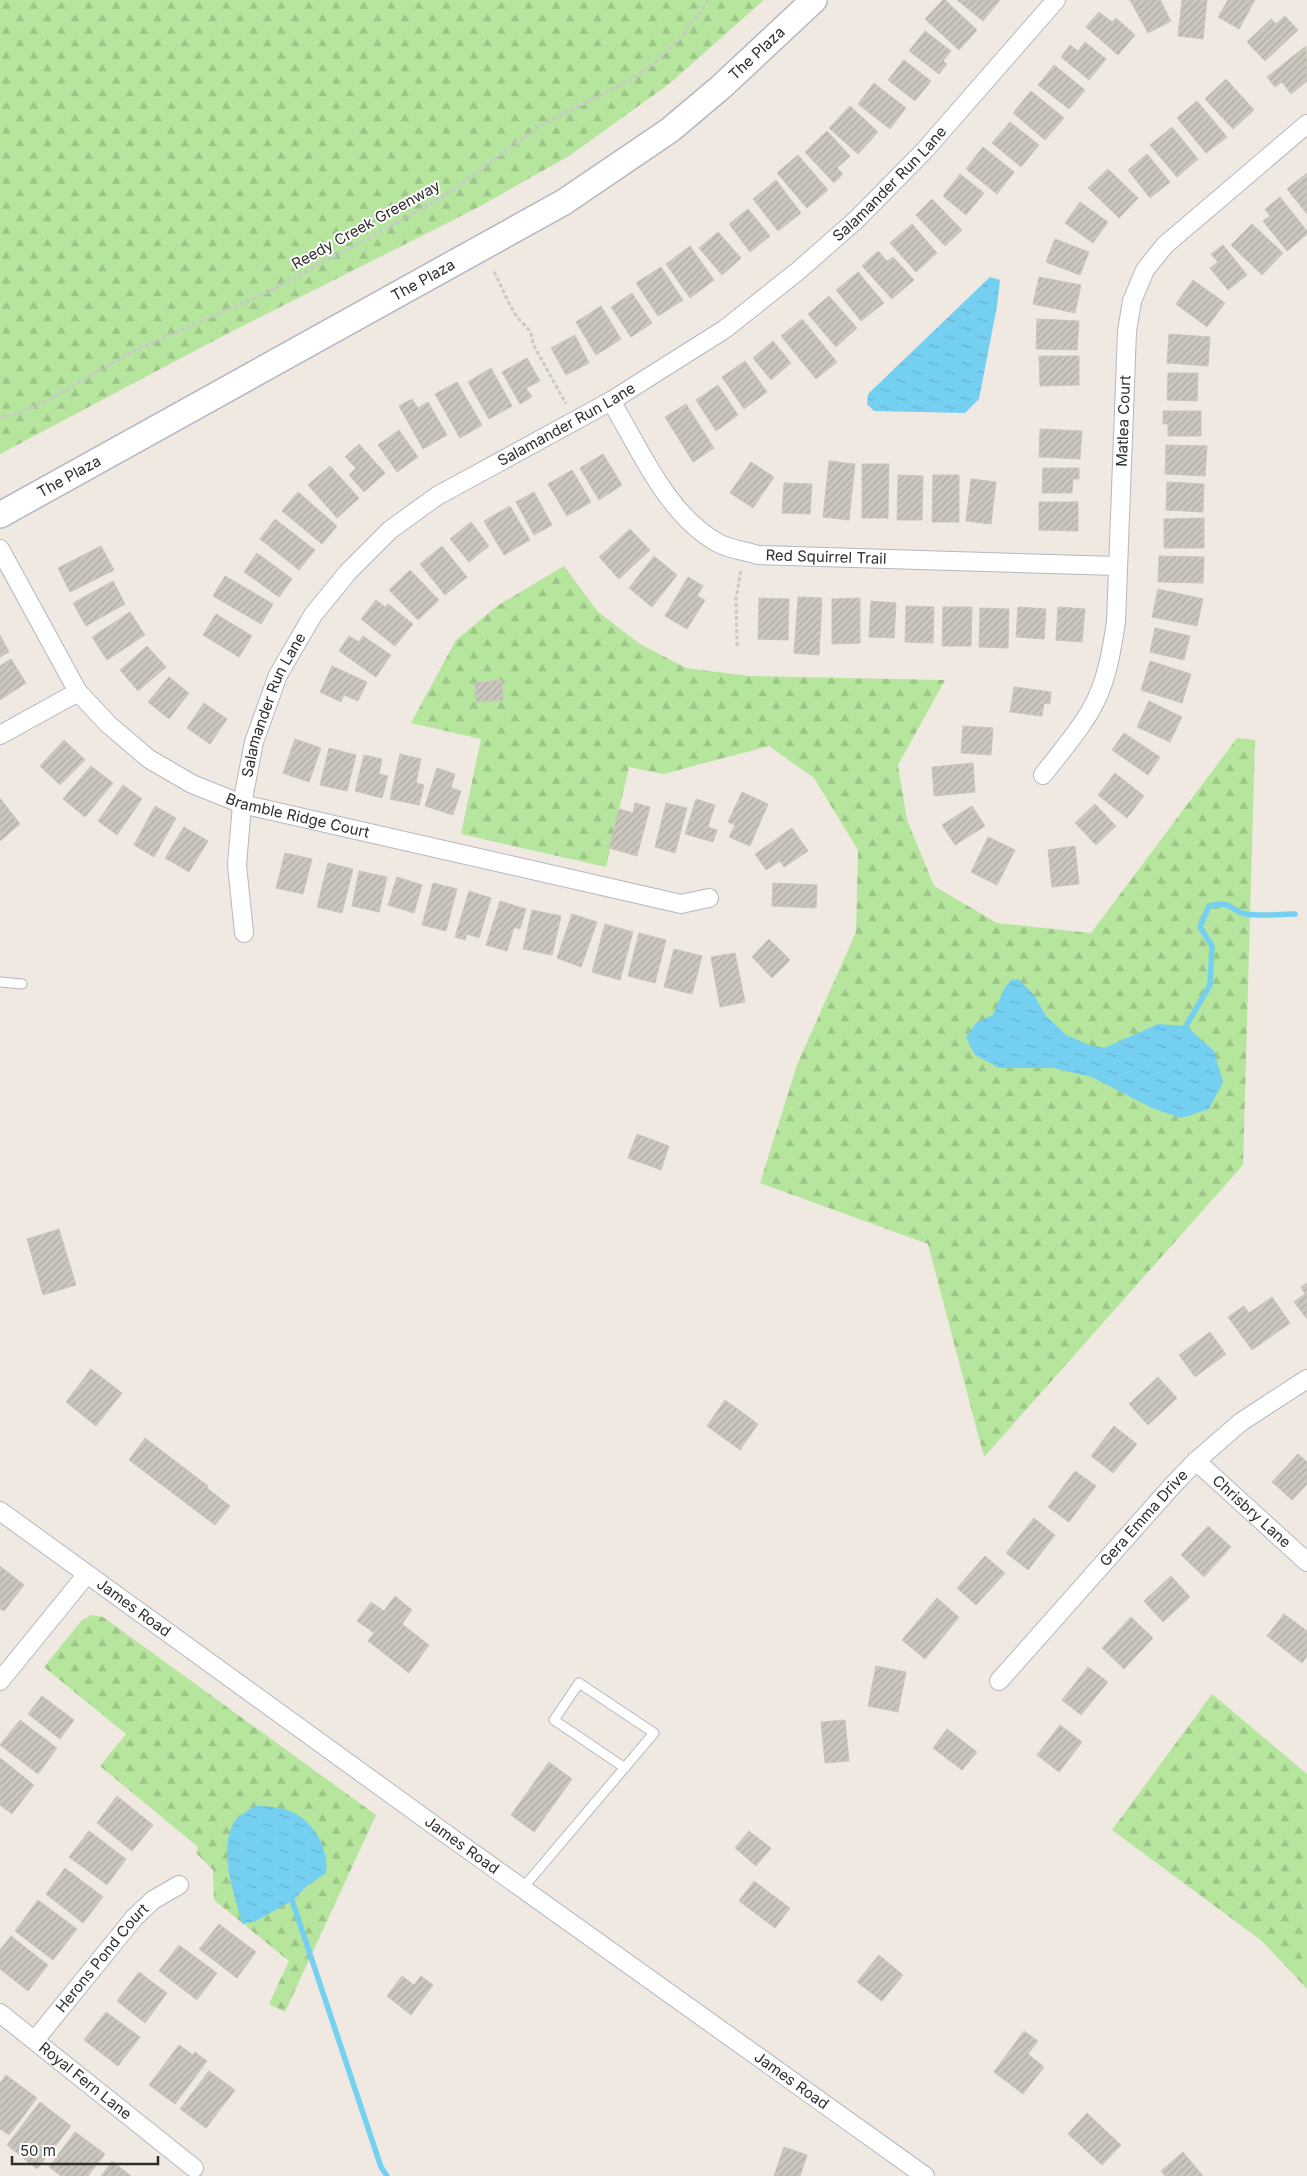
<svg xmlns="http://www.w3.org/2000/svg" width="1307" height="2176" font-family="Inter,sans-serif">
	<defs>
		<pattern id="forest-firs" width="22" height="20" patternUnits="userSpaceOnUse" patternTransform="scale(1.25)"><rect width="22" height="20" fill="#b6e59e"/><path d="M5 1l3.5 6h-7zM16 11l3.5 6h-7z" fill="#9dc588"/></pattern>
		<pattern id="water-ripples" width="26" height="14" patternUnits="userSpaceOnUse" patternTransform="scale(1.25)"><rect width="26" height="14" fill="#75cff0"/><path d="M2 4q2-2 4 0t4 0M15 11q2-2 4 0t4 0" fill="none" stroke="#66b2ce"/></pattern>
		<pattern id="building-hatch" width="6" height="6" patternUnits="userSpaceOnUse" patternTransform="scale(1.25)"><rect width="6" height="6" fill="#cbc7bf"/><path d="M-1 1l2-2M0 6l6-6M5 7l2-2" fill="none" stroke="#afaba4"/></pattern>
	</defs>
	<rect width="100%" height="100%" fill="#efe9e1"/>
	<g fill="url(#forest-firs)">
		<polygon points="0,0 764,0 669,84 569,156 473,210 217,339 0,454"/>
		<polygon points="564,566 598,612 640,644 686,668 749,676 945,680 898,765 907,820 934,886 997,923 1091,933 1237,738 1255,740 1243,1165 984,1457 928,1244 760,1183 797,1065 856,932 858,850 814,778 769,746 663,774 629,767 606,867 461,834 481,739 411,723 456,640 497,606"/>
		<polygon points="92,1615 103,1617 376,1815 285,2012 269,2004 289,1961 214,1900 213,1870 196,1853 198,1847 100,1766 126,1734 44,1667 82,1620"/>
		<polygon points="1212,1694 1307,1774 1307,1989 1262,1941 1112,1830"/>
	</g>
	<g fill="url(#water-ripples)">
		<polygon points="990,277 1000,280 997,306 979,399 965,413 874,411 867,404 868,394"/>
		<polygon points="1019,979 1034,995 1046,1016 1066,1035 1089,1045 1104,1048 1158,1024 1186,1026 1214,1051 1223,1082 1209,1109 1181,1118 1152,1108 1092,1077 1053,1068 999,1068 974,1054 966,1037 977,1022 993,1015 1004,989 1011,980"/>
		<path d="M255,1806c12,0 24,1 35,5 23,9 40,38 36,62l-19,13 -14,14 -37,21 -14,3c-7,-30 -23,-67 -10,-98 4,-9 15,-15 23,-20z"/>
	</g>
	<g fill="none" stroke-linecap="round" stroke-linejoin="round">
		<g stroke="#75cff0" stroke-width="5.5">
			<path d="M1186,1026l24,-41 2,-39 -12,-19 9,-21c25,-6 20,5 37,8 17,2 32,1 49,0"/>
			<polyline points="290,1894 381,2167 387,2176"/>
		</g>
	</g>
	<g fill="url(#building-hatch)" stroke="#cbc5ba">
		<polygon points="943,0 945,0 977,30 959,50 925,19"/>
		<polygon points="957,0 1000,0 983,21"/>
		<polygon points="1130,0 1160,0 1171,21 1148,33"/>
		<polygon points="1182,0 1207,0 1203,39 1178,36"/>
		<polygon points="1228,0 1255,0 1239,29 1218,17"/>
		<polygon points="1099,12 1112,22 1116,18 1135,35 1118,55 1086,27"/>
		<polygon points="1285,16 1298,30 1265,61 1247,42 1271,19 1276,24"/>
		<polygon points="925,31 951,51 943,61 947,64 939,74 909,51"/>
		<polygon points="1085,42 1106,59 1089,80 1061,57 1070,45 1078,51"/>
		<polygon points="1306,46 1307,81 1291,94 1282,82 1275,87 1267,77"/>
		<polygon points="904,60 931,81 915,101 888,80"/>
		<polygon points="1054,65 1085,90 1069,109 1038,85"/>
		<polygon points="1226,79 1254,110 1233,129 1205,99"/>
		<polygon points="874,83 906,108 890,129 858,104"/>
		<polygon points="1031,91 1064,118 1045,140 1013,113"/>
		<polygon points="1197,101 1227,137 1206,153 1177,118"/>
		<polygon points="850,106 878,132 858,154 829,128"/>
		<polygon points="1010,122 1039,145 1021,167 992,143"/>
		<polygon points="1172,127 1198,159 1177,177 1150,145"/>
		<polygon points="827,131 850,156 837,168 843,174 834,183 805,152"/>
		<polygon points="983,147 1014,172 997,194 966,169"/>
		<polygon points="1147,154 1170,182 1150,198 1128,170"/>
		<polygon points="798,155 828,190 807,208 777,173"/>
		<polygon points="1108,169 1138,198 1119,218 1088,188"/>
		<polygon points="1307,173 1307,214 1287,189"/>
		<polygon points="960,174 984,193 966,215 943,196"/>
		<polygon points="776,180 801,213 778,231 753,199"/>
		<polygon points="1280,197 1307,231 1307,234 1287,251 1263,221 1270,216 1265,209"/>
		<polygon points="932,199 962,230 945,246 916,215"/>
		<polygon points="1080,202 1108,222 1093,243 1065,223"/>
		<polygon points="748,209 770,236 750,252 729,224"/>
		<polygon points="912,224 937,253 916,272 890,243"/>
		<polygon points="1252,224 1283,253 1262,275 1231,245"/>
		<polygon points="718,232 741,258 722,275 699,248"/>
		<polygon points="1055,239 1089,252 1080,275 1046,262"/>
		<polygon points="1223,245 1247,275 1228,290 1210,268 1218,262 1211,254"/>
		<polygon points="690,246 714,280 690,298 666,264"/>
		<polygon points="878,251 887,261 893,257 914,280 892,299 862,266"/>
		<polygon points="661,267 683,300 658,316 636,283"/>
		<polygon points="858,272 884,303 861,321 836,290"/>
		<polygon points="1039,277 1081,285 1075,313 1033,304"/>
		<polygon points="1193,280 1225,303 1207,327 1176,304"/>
		<polygon points="632,293 652,323 631,337 611,307"/>
		<polygon points="829,296 857,328 836,347 808,314"/>
		<polygon points="601,306 621,339 596,355 576,322"/>
		<polygon points="802,319 837,362 816,379 781,336"/>
		<polygon points="1037,319 1079,321 1077,350 1036,349"/>
		<polygon points="1169,334 1210,337 1208,366 1167,363"/>
		<polygon points="575,335 589,363 566,375 551,348"/>
		<polygon points="773,341 791,363 771,380 753,358"/>
		<polygon points="1039,356 1079,356 1079,385 1040,386"/>
		<polygon points="527,358 540,381 526,388 532,397 520,404 502,372"/>
		<polygon points="745,361 767,392 744,409 722,377"/>
		<polygon points="491,368 512,406 489,419 468,382"/>
		<polygon points="1168,373 1198,373 1197,401 1167,400"/>
		<polygon points="457,382 482,425 460,438 435,394"/>
		<polygon points="718,385 738,415 716,431 696,400"/>
		<polygon points="412,399 418,408 428,402 447,435 423,449 399,406"/>
		<polygon points="686,404 714,448 693,462 665,417"/>
		<polygon points="1163,411 1201,411 1201,436 1168,436 1168,424 1163,424"/>
		<polygon points="1040,429 1082,431 1080,459 1039,457"/>
		<polygon points="399,430 418,457 397,472 378,445"/>
		<polygon points="359,444 385,473 364,492 349,475 356,468 345,457"/>
		<polygon points="1166,445 1207,446 1205,476 1165,474"/>
		<polygon points="603,454 622,485 599,500 580,468"/>
		<polygon points="829,461 855,464 849,520 823,517"/>
		<polygon points="751,462 774,477 753,508 730,493"/>
		<polygon points="862,464 889,464 888,518 862,518"/>
		<polygon points="330,466 359,498 337,518 308,485"/>
		<polygon points="1043,468 1079,468 1079,479 1073,479 1072,493 1042,493"/>
		<polygon points="572,470 591,502 567,516 548,484"/>
		<polygon points="898,475 923,476 922,520 897,520"/>
		<polygon points="933,475 959,475 959,522 932,522"/>
		<polygon points="971,479 996,482 991,524 966,521"/>
		<polygon points="1167,482 1204,484 1203,512 1166,510"/>
		<polygon points="784,483 812,484 810,514 782,513"/>
		<polygon points="298,492 337,526 322,544 282,511"/>
		<polygon points="534,492 552,525 534,535 516,502"/>
		<polygon points="1039,502 1078,502 1078,531 1039,530"/>
		<polygon points="510,506 530,540 504,555 484,521"/>
		<polygon points="1204,518 1204,548 1164,548 1164,519"/>
		<polygon points="275,519 315,550 299,570 260,539"/>
		<polygon points="471,522 489,546 469,562 450,539"/>
		<polygon points="630,529 650,550 619,579 599,557"/>
		<polygon points="101,546 114,570 70,592 58,568"/>
		<polygon points="442,546 467,577 445,595 420,564"/>
		<polygon points="257,553 292,579 279,597 244,572"/>
		<polygon points="654,556 677,575 652,607 629,588"/>
		<polygon points="1159,556 1204,557 1203,583 1158,582"/>
		<polygon points="410,570 439,600 418,620 389,590"/>
		<polygon points="225,576 273,604 261,624 213,596"/>
		<polygon points="688,577 703,586 697,596 705,600 687,629 665,616"/>
		<polygon points="113,581 125,604 86,626 73,603"/>
		<polygon points="1158,589 1203,599 1197,626 1152,617"/>
		<polygon points="798,597 822,598 819,655 794,653"/>
		<polygon points="759,598 789,599 788,640 758,639"/>
		<polygon points="860,598 860,643 832,644 832,599"/>
		<polygon points="376,600 385,607 388,604 413,624 395,646 361,619"/>
		<polygon points="871,601 896,603 894,638 869,637"/>
		<polygon points="906,606 934,607 933,643 905,642"/>
		<polygon points="943,607 972,607 971,646 942,646"/>
		<polygon points="1018,607 1046,609 1044,639 1016,637"/>
		<polygon points="1058,607 1085,609 1082,642 1056,640"/>
		<polygon points="980,608 1009,609 1008,648 979,647"/>
		<polygon points="130,612 145,635 107,660 92,637"/>
		<polygon points="216,614 252,636 239,657 203,635"/>
		<polygon points="1155,628 1190,636 1184,660 1150,652"/>
		<polygon points="0,635 9,652 0,657"/>
		<polygon points="349,636 359,642 363,636 391,655 376,677 339,651"/>
		<polygon points="147,646 166,667 138,691 120,670"/>
		<polygon points="11,659 26,683 0,700 0,666"/>
		<polygon points="1150,661 1191,674 1182,703 1141,690"/>
		<polygon points="332,666 367,682 358,701 344,695 341,702 320,692"/>
		<polygon points="169,677 189,693 169,719 148,702"/>
		<polygon points="502,680 503,700 476,702 475,683"/>
		<polygon points="1014,687 1051,692 1050,704 1044,703 1042,716 1010,712"/>
		<polygon points="1149,701 1182,717 1170,742 1137,727"/>
		<polygon points="204,703 227,719 210,744 187,728"/>
		<polygon points="963,726 993,728 991,755 961,753"/>
		<polygon points="1124,733 1160,757 1148,775 1112,750"/>
		<polygon points="295,739 321,748 309,782 283,773"/>
		<polygon points="64,740 85,760 60,785 40,766"/>
		<polygon points="329,748 356,755 347,791 320,785"/>
		<polygon points="400,754 421,759 416,783 424,785 419,805 390,799"/>
		<polygon points="364,755 382,759 379,774 388,776 382,798 355,791"/>
		<polygon points="973,763 975,792 934,796 932,767"/>
		<polygon points="91,766 113,783 85,817 63,799"/>
		<polygon points="437,768 455,774 451,788 461,791 453,815 425,806"/>
		<polygon points="1115,773 1144,796 1127,818 1098,795"/>
		<polygon points="123,785 142,799 117,835 98,821"/>
		<polygon points="742,792 768,804 750,846 729,837 735,825 728,822"/>
		<polygon points="0,798 20,824 0,841"/>
		<polygon points="696,799 715,805 708,827 717,830 713,842 685,834"/>
		<polygon points="635,803 650,807 637,856 609,848 619,809 633,813"/>
		<polygon points="666,803 687,808 675,853 655,847"/>
		<polygon points="1095,804 1116,826 1096,845 1075,823"/>
		<polygon points="155,806 176,818 154,857 134,845"/>
		<polygon points="972,806 985,826 955,845 942,825"/>
		<polygon points="184,827 208,841 189,872 165,858"/>
		<polygon points="792,828 808,851 784,867 780,861 766,870 755,854"/>
		<polygon points="988,837 1015,850 997,885 971,872"/>
		<polygon points="1075,846 1079,884 1052,887 1048,850"/>
		<polygon points="285,853 312,859 303,894 276,888"/>
		<polygon points="328,863 353,869 342,913 317,907"/>
		<polygon points="359,871 387,877 379,912 352,906"/>
		<polygon points="397,877 422,885 414,913 388,905"/>
		<polygon points="433,883 457,889 446,931 422,925"/>
		<polygon points="773,883 817,885 816,908 772,906"/>
		<polygon points="469,891 491,898 479,938 467,934 465,940 455,937"/>
		<polygon points="500,901 526,909 520,929 514,927 507,951 486,945"/>
		<polygon points="532,910 561,916 552,955 523,949"/>
		<polygon points="572,914 597,922 581,967 557,958"/>
		<polygon points="605,924 633,932 620,980 592,972"/>
		<polygon points="639,933 666,940 655,983 628,976"/>
		<polygon points="769,939 790,960 772,978 752,957"/>
		<polygon points="674,949 702,956 692,994 664,987"/>
		<polygon points="735,953 745,1002 720,1007 711,957"/>
		<polygon points="637,1134 669,1146 661,1170 628,1158"/>
		<polygon points="59,1229 76,1285 43,1295 27,1239"/>
		<polygon points="1307,1283 1307,1319 1294,1302 1305,1294 1301,1287"/>
		<polygon points="1272,1297 1290,1323 1252,1350 1228,1317 1244,1306 1249,1313"/>
		<polygon points="1210,1332 1226,1354 1195,1377 1179,1355"/>
		<polygon points="91,1369 122,1393 96,1426 66,1402"/>
		<polygon points="1158,1377 1177,1398 1148,1425 1129,1404"/>
		<polygon points="725,1400 758,1424 740,1450 707,1426"/>
		<polygon points="1114,1426 1137,1444 1113,1473 1091,1456"/>
		<polygon points="145,1438 208,1486 207,1488 230,1506 215,1525 129,1460"/>
		<polygon points="1298,1454 1307,1462 1307,1484 1292,1500 1272,1482"/>
		<polygon points="1075,1471 1096,1486 1069,1522 1048,1507"/>
		<polygon points="1034,1518 1055,1535 1028,1570 1006,1553"/>
		<polygon points="1208,1526 1231,1547 1204,1577 1181,1555"/>
		<polygon points="985,1556 1005,1573 976,1605 957,1588"/>
		<polygon points="0,1566 24,1585 4,1611 0,1609"/>
		<polygon points="1171,1576 1190,1597 1163,1622 1144,1601"/>
		<polygon points="395,1596 412,1610 402,1624 429,1645 409,1673 368,1641 374,1633 357,1621 371,1602 384,1611"/>
		<polygon points="937,1598 959,1617 925,1659 902,1640"/>
		<polygon points="1284,1614 1307,1631 1307,1656 1302,1663 1267,1636"/>
		<polygon points="1131,1617 1153,1638 1124,1669 1102,1648"/>
		<polygon points="876,1666 906,1672 898,1712 868,1706"/>
		<polygon points="1088,1667 1108,1682 1081,1715 1062,1700"/>
		<polygon points="42,1696 74,1720 60,1739 28,1714"/>
		<polygon points="20,1720 57,1748 38,1774 0,1745"/>
		<polygon points="845,1720 849,1761 825,1763 821,1722"/>
		<polygon points="1060,1725 1082,1742 1059,1772 1037,1755"/>
		<polygon points="947,1729 977,1752 962,1770 933,1748"/>
		<polygon points="0,1758 34,1785 12,1814 0,1805"/>
		<polygon points="549,1762 572,1779 534,1832 511,1815"/>
		<polygon points="117,1796 153,1825 132,1851 97,1823"/>
		<polygon points="89,1831 126,1859 107,1885 69,1857"/>
		<polygon points="749,1831 771,1848 756,1866 735,1848"/>
		<polygon points="65,1868 103,1897 83,1923 46,1894"/>
		<polygon points="754,1881 790,1908 775,1928 739,1901"/>
		<polygon points="38,1900 77,1929 53,1960 15,1931"/>
		<polygon points="219,1924 256,1952 237,1978 199,1949"/>
		<polygon points="11,1936 48,1965 28,1991 0,1969 0,1950"/>
		<polygon points="179,1945 217,1973 197,2000 159,1971"/>
		<polygon points="879,1955 903,1975 882,2001 857,1982"/>
		<polygon points="139,1972 167,1993 145,2023 117,2001"/>
		<polygon points="402,1976 414,1985 421,1976 433,1985 411,2015 387,1996"/>
		<polygon points="106,2012 140,2037 118,2066 84,2040"/>
		<polygon points="1024,2031 1038,2041 1028,2054 1044,2067 1023,2094 994,2072"/>
		<polygon points="179,2045 193,2055 195,2052 207,2061 175,2104 149,2085"/>
		<polygon points="209,2071 235,2090 206,2128 180,2109"/>
		<polygon points="6,2075 37,2098 9,2135 0,2129 0,2083"/>
		<polygon points="40,2102 71,2126 37,2169 7,2145"/>
		<polygon points="1087,2113 1121,2145 1102,2165 1068,2134"/>
		<polygon points="75,2132 105,2154 88,2176 61,2176 49,2167"/>
		<polygon points="784,2147 807,2155 800,2176 774,2176"/>
		<polygon points="1183,2152 1203,2176 1165,2176 1161,2171"/>
		<polygon points="112,2161 131,2176 101,2176"/>
	</g>
	<g fill="none" stroke-linecap="round" stroke-linejoin="round">
		<defs>
			<g id="lane">
				<polyline points="0,982 22,984"/>
				<polyline points="522,1889 654,1733 579,1683 554,1720 625,1768"/>
			</g>
			<g id="street">
				<path id="s1" d="M611,401c29,48 56,114 107,142 11,6 27,8 40,12l359,11"/>
				<path id="s2" d="M0,549l78,143 30,32 41,35 43,25 50,20 439,100 28,-6"/>
				<polyline points="0,735 78,692"/>
				<path id="s3" d="M1043,775c19,-25 41,-49 54,-77 11,-24 15,-50 19,-76l11,-291 5,-30 13,-31 20,-25 142,-121"/>
				<path id="s4" d="M244,933l-7,-68 5,-61 12,-62 24,-67 35,-60 35,-43 42,-42 47,-34 174,-95 114,-72 73,-58 58,-51 69,-70 131,-150"/>
				<path id="s5" d="M1196,1461l111,101"/>
				<path id="s6" d="M0,1511l442,320 483,345"/>
				<polyline points="0,1681 87,1574"/>
				<path id="s7" d="M999,1681l173,-195 24,-25 45,-39 66,-43"/>
				<path id="s8" d="M0,2013l194,155"/>
				<path id="s9" d="M35,2040l99,-122 19,-18 26,-15"/>
			</g>
			<g id="secondary">
				<path id="s10" d="M0,515l564,-313 106,-72 51,-43 93,-87"/>
			</g>
		</defs>
		<use href="#lane" stroke="#b4b7c1" stroke-width="11"/>
		<use href="#street" stroke="#b4b7c1" stroke-width="20"/>
		<use href="#secondary" stroke="#b4b7c1" stroke-width="28"/>
		<g stroke="#c9c9c9" stroke-width="3" stroke-dasharray="4 2.5" stroke-linecap="butt">
			<path d="M494,272c8,14 14,33 24,46 9,11 13,9 15,26l33,60"/>
			<polyline points="0,417 17,414 49,400 131,352 266,293 415,213 456,188 538,127 630,80 654,63 679,39 709,0"/>
			<polyline points="737,646 736,598 741,570"/>
		</g>
		<use href="#lane" stroke="#fff" stroke-width="9"/>
		<use href="#street" stroke="#fff" stroke-width="18"/>
		<use href="#secondary" stroke="#fff" stroke-width="25"/>
	</g>
	<g text-anchor="middle" stroke-width="4" stroke-linejoin="round" paint-order="stroke">
		<g font-size="15" fill="#2e2e2e" stroke="#fff">
			<text dy="5" stroke="none"><textPath href="#s10" startOffset="889">The Plaza</textPath></text>
			<text dy="5" stroke="none"><textPath href="#s4" startOffset="1059">Salamander Run Lane</textPath></text>
			<text transform="translate(366 225) rotate(-29)" y="5">Reedy Creek Greenway</text>
			<text dy="5" stroke="none"><textPath href="#s10" startOffset="484">The Plaza</textPath></text>
			<text dy="5" stroke="none"><textPath href="#s3" startOffset="374">Matlea Court</textPath></text>
			<text dy="5" stroke="none"><textPath href="#s4" startOffset="654">Salamander Run Lane</textPath></text>
			<text dy="5" stroke="none"><textPath href="#s10" startOffset="79">The Plaza</textPath></text>
			<text dy="5" stroke="none"><textPath href="#s1" startOffset="290">Red Squirrel Trail</textPath></text>
			<text dy="5" stroke="none"><textPath href="#s4" startOffset="234">Salamander Run Lane</textPath></text>
			<text dy="5" stroke="none"><textPath href="#s2" startOffset="421">Bramble Ridge Court</textPath></text>
			<text dy="5" stroke="none"><textPath href="#s5" startOffset="75">Chrisbry Lane</textPath></text>
			<text dy="5" stroke="none"><textPath href="#s7" startOffset="218">Gera Emma Drive</textPath></text>
			<text dy="5" stroke="none"><textPath href="#s6" startOffset="165">James Road</textPath></text>
			<text dy="5" stroke="none"><textPath href="#s6" startOffset="570">James Road</textPath></text>
			<text dy="5" stroke="none"><textPath href="#s9" startOffset="106">Herons Pond Court</textPath></text>
			<text dy="5" stroke="none"><textPath href="#s6" startOffset="975">James Road</textPath></text>
			<text dy="5" stroke="none"><textPath href="#s8" startOffset="109">Royal Fern Lane</textPath></text>
		</g>
	</g>
	<path d="M12 2156v8h146v-8" fill="none" stroke="#2e2e2e" stroke-width="2.5"/>
	<text x="20" y="2156" font-size="15" fill="#2e2e2e" stroke="#ffffff" stroke-width="4" paint-order="stroke">50 m</text>
</svg>
